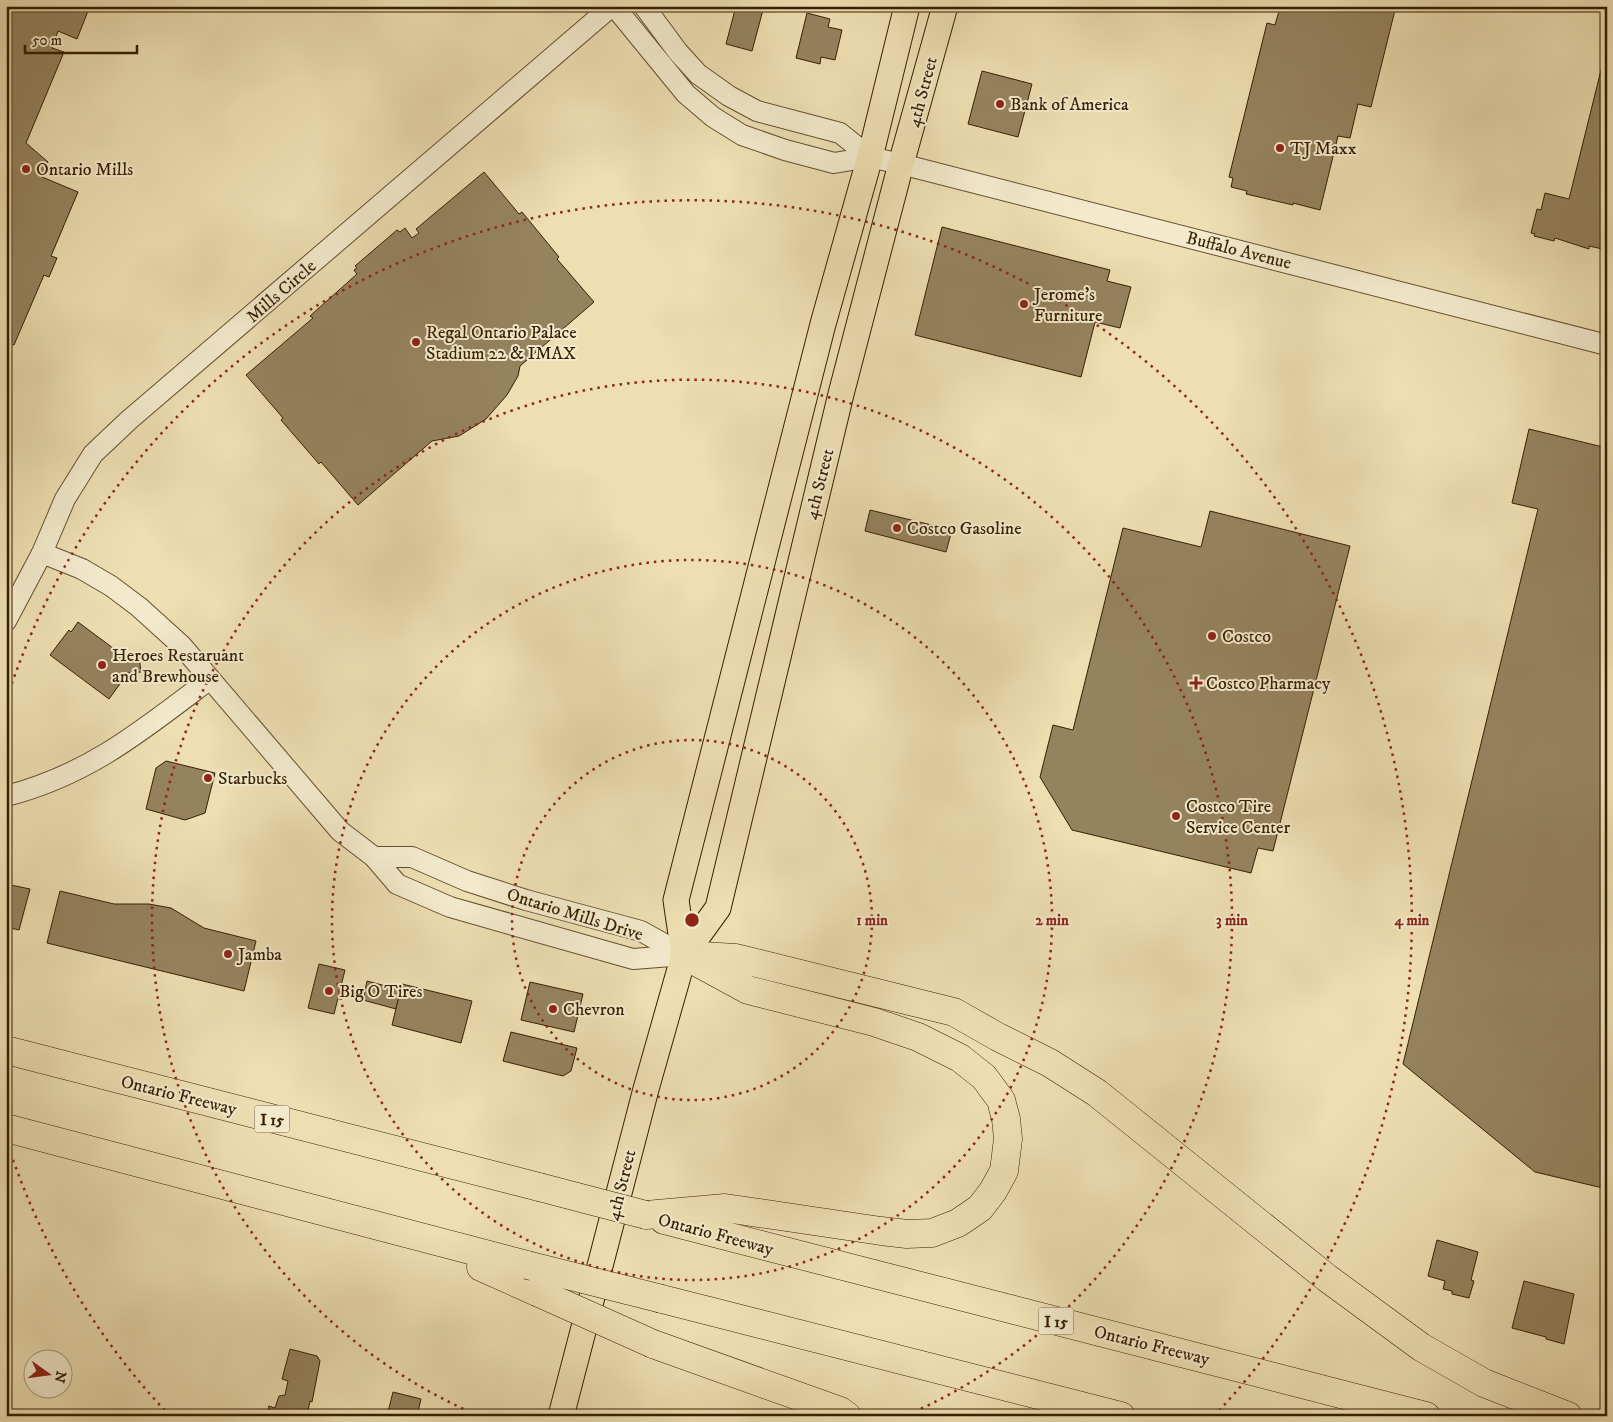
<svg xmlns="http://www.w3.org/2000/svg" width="1613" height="1422" font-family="'IM FELL DW Pica',serif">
	<rect width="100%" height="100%" fill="#eddfb2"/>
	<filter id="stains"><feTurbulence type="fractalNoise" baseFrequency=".004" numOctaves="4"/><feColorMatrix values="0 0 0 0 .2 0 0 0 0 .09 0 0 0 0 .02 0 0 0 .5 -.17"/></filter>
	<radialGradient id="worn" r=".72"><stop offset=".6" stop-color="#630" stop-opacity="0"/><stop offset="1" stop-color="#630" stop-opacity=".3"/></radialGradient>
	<g fill="#95835e" stroke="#361f02">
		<polygon points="6,6 90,6 77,39 58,31 52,48 64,52 26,143 48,162 42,177 78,192 51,256 57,258 49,277 44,275 14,345 6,342"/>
		<polygon points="736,6 764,6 752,51 726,44"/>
		<polygon points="1273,6 1396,6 1371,107 1358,104 1350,138 1338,136 1320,210 1293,203 1293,205 1246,194 1247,191 1231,187 1233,178 1229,177 1267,23 1275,25 1279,11 1275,10"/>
		<polygon points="807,13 830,19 828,27 842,30 835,60 821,57 820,64 796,58"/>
		<polygon points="1607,46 1607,250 1589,246 1589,249 1555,238 1554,241 1534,236 1535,234 1531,233 1537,209 1541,210 1545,193 1569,199"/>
		<polygon points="982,71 1032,84 1018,137 968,124"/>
		<polygon points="484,172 519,214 522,212 559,257 557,259 594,302 520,366 518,376 507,395 486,419 459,436 432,441 358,505 321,462 319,464 281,420 283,418 246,375 313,318 310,316 357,274 354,270 357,268 355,266 397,230 400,232 405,228 412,238 419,233 416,229"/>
		<polygon points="942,227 1110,270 1107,281 1131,287 1120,328 1095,322 1081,377 915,335"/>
		<polygon points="1529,429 1607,448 1607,1189 1535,1172 1403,1064 1538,509 1512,503"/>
		<polygon points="870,510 952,530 946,552 865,531"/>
		<polygon points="1210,511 1350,546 1273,851 1258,848 1251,873 1072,830 1040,777 1053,725 1073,730 1123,528 1201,547"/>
		<polygon points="78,622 125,657 139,656 141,672 128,673 109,699 50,655 69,630 71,632"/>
		<polygon points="166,761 215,773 205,813 185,820 146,809 156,768"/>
		<polygon points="6,884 30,889 19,930 6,927"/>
		<polygon points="60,891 114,904 149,904 171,908 204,928 256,941 244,991 47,943"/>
		<polygon points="319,964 345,970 334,1014 308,1008"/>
		<polygon points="367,981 401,990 396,1009 363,1000"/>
		<polygon points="530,982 583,994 574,1032 521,1020"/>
		<polygon points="402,984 472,1001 461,1043 392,1025"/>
		<polygon points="511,1032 577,1048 571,1071 563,1076 503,1061"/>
		<polygon points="1437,1240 1478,1252 1471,1280 1474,1281 1469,1298 1452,1294 1452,1291 1443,1289 1445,1281 1428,1276"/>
		<polygon points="1524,1281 1574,1294 1564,1344 1546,1339 1546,1337 1512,1328"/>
		<polygon points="290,1349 317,1356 320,1361 312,1402 310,1401 307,1415 254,1416 256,1411 267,1414 269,1406 275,1408 279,1396 285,1395 288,1381 282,1379"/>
		<polygon points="393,1392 421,1399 417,1416 387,1416"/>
	</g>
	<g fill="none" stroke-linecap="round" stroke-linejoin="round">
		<defs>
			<g id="minor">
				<polyline points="614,6 686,94 713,117 742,135 785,150 834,163 870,157 901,164 1607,345"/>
				<polyline points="644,6 678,52 698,74 729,96 757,111 840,133 870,157"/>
				<polyline points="42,553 82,569 111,586 139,607 182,646 340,831 374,857 397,884 450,907 633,959 684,955"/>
				<polyline points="6,621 42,553 65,499 93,454 129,420 612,6"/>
				<path d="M6,796c83,-21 138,-67 204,-117"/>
				<polyline points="374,857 412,857 467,881 526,900 641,931 684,955"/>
			</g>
			<g id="major">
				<polyline points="684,955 676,900 823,324 870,157 907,6"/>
				<polyline points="561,1416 646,1089 684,955 718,908 841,394 901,164 945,6"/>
			</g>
			<g id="highway">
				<polyline points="684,955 736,958 954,1012 998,1037 1050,1063 1097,1093 1327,1278 1421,1347 1484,1383 1568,1416"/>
				<polyline points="6,1050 539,1187"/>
				<polyline points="6,1128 527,1265"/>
				<polyline points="646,1215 725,1208 881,1231 907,1234 932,1233 958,1223 980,1208 993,1191 1004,1171 1008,1139 1006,1119 1001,1100 984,1077 960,1058 918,1037 874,1022 748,990 691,959"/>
				<polyline points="664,1220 1426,1416"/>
				<polyline points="481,1267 537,1292"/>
				<polyline points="662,1299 1121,1416"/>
				<polyline points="653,1344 840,1411 847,1416"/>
			</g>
		</defs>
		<use href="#minor" stroke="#644f2e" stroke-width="22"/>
		<use href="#major" stroke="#361f02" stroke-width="27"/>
		<use href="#highway" stroke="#361f02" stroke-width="29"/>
		<use href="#minor" stroke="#f3eacd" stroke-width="20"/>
		<use href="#major" stroke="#eddfb2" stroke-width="25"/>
		<use href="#highway" stroke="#eddfb2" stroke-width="28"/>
		<defs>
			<g id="highway-bridge">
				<polyline points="539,1187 646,1215"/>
				<polyline points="527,1265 662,1299"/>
				<polyline points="537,1292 653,1344"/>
			</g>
		</defs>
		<use href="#highway-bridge" stroke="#361f02" stroke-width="29" stroke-linecap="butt"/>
		<use href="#highway-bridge" stroke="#eddfb2" stroke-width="28"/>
	</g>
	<g fill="none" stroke="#8f2418" stroke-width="2.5" stroke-dasharray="2.5 5">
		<circle cx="692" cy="920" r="180"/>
		<circle cx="692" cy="920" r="360"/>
		<path d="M477 1415A540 540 0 1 1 907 1415"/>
		<path d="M170 1416A720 720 0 0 1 7 1142M7 698A720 720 0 1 1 1214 1416"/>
	</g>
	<g fill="#8f2418" stroke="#f3eacd" stroke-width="2">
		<circle cx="1000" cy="104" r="5"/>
		<circle cx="1280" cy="148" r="5"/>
		<circle cx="26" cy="169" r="5"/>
		<circle cx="1024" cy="304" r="5"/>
		<circle cx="416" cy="342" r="5"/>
		<circle cx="897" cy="528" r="5"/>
		<circle cx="1212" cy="636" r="5"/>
		<circle cx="102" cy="665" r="5"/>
		<path d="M1193.5 675.5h5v5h5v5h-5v5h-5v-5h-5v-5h5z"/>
		<circle cx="208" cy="778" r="5"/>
		<circle cx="1176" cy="816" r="5"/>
		<circle cx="228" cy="954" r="5"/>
		<circle cx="329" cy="991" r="5"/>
		<circle cx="553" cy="1009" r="5"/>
	</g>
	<g text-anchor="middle" stroke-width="4" stroke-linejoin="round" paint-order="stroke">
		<g fill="#f3eacd" stroke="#6f5c3f" stroke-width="1">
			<rect x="254.5" y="1105.5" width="35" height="27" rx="4"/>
			<rect x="1038.5" y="1307.5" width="35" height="27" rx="4"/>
		</g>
		<g font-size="16" font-weight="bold" fill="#361f02">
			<text x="272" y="1125">I 15</text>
			<text x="1056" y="1327">I 15</text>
		</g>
		<g font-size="18" fill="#361f02" stroke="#f3eacd">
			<text transform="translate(922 92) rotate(-75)" y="6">4th Street</text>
			<text transform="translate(1239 250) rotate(14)" y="6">Buffalo Avenue</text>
			<text transform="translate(281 291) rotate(-41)" y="6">Mills Circle</text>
			<text transform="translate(819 484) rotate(-76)" y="6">4th Street</text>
			<text transform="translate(575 914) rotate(17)" y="6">Ontario Mills Drive</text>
			<text transform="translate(179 1095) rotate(14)" y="6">Ontario Freeway</text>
			<text transform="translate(621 1185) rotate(-76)" y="6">4th Street</text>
			<text transform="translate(716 1234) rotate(15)" y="6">Ontario Freeway</text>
			<text transform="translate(1152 1345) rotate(14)" y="6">Ontario Freeway</text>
		</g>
		<g font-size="18" fill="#361f02" stroke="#f3eacd" text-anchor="start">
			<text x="1010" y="110">Bank of America</text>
			<text x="1290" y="154">TJ Maxx</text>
			<text x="36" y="175">Ontario Mills</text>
			<text x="1034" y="300">Jerome's<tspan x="1034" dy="21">Furniture</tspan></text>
			<text x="426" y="338">Regal Ontario Palace<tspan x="426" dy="21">Stadium 22 &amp; IMAX</tspan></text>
			<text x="907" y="534">Costco Gasoline</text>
			<text x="1222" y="642">Costco</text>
			<text x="112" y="661">Heroes Restaruant<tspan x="112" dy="21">and Brewhouse</tspan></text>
			<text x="1206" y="689">Costco Pharmacy</text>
			<text x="218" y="784">Starbucks</text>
			<text x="1186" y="812">Costco Tire<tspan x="1186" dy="21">Service Center</tspan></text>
			<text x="238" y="960">Jamba</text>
			<text x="339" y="997">Big O Tires</text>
			<text x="563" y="1015">Chevron</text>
		</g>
	</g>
	<circle cx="692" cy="920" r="8" fill="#8f2418" stroke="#f3eacd" stroke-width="2.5"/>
	<g font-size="15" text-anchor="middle" font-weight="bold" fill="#8f2418" stroke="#f3eacd" stroke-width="4" stroke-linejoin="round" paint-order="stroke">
		<text x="872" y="925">1 min</text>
		<text x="1052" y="925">2 min</text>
		<text x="1232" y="925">3 min</text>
		<text x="1412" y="925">4 min</text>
	</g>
	<rect width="1613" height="1422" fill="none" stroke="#eddfb2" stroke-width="25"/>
	<rect x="8" y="8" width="1598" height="1407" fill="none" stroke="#361f02" stroke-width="2.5"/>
	<rect x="12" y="12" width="1588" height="1397" fill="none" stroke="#361f02"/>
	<g transform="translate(48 1374) rotate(104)"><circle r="24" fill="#f3eacd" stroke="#a7997c"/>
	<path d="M0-4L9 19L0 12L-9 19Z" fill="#8f2418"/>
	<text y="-8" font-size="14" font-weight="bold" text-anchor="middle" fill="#361f02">N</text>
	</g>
	<path d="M25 45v8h112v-8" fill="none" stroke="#361f02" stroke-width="2.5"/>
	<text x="32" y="45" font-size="15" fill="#361f02" stroke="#f3eacd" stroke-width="4" paint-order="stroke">50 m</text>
	<rect width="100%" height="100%" filter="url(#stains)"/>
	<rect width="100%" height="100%" fill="url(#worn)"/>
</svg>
